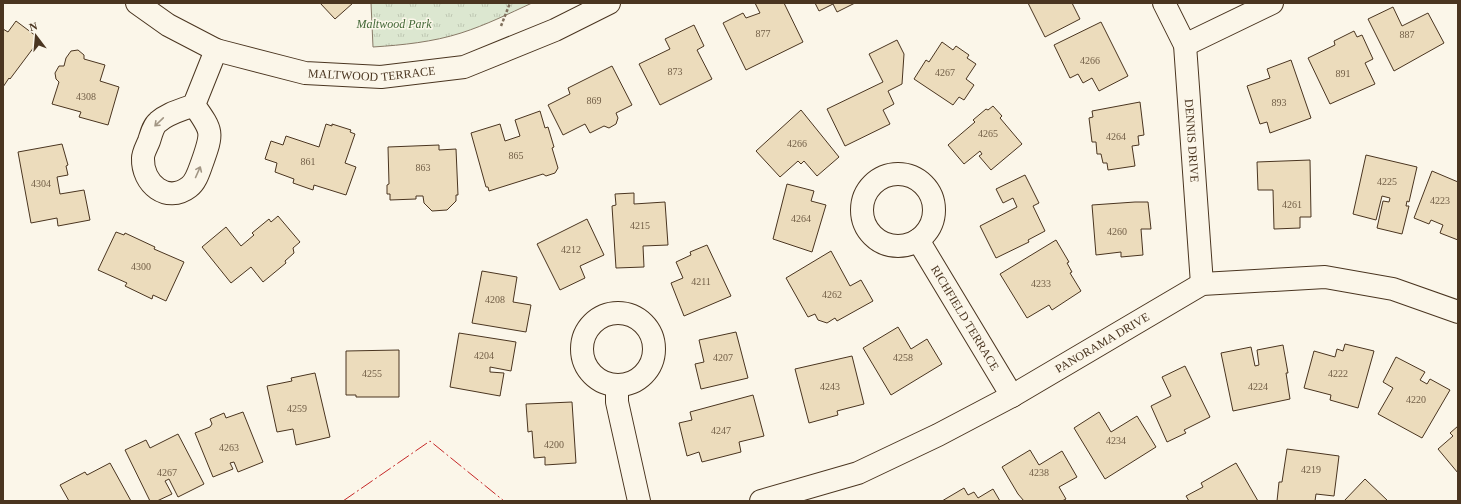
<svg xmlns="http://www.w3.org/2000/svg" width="1461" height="504" font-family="Georgia,serif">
	<defs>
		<pattern id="park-tufts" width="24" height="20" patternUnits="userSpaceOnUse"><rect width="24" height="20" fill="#dce7d0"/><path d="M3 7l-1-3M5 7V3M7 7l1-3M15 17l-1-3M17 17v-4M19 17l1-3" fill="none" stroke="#bec7b2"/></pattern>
	</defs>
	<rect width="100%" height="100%" fill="#fbf6e9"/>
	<path fill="url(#park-tufts)" stroke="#887966" d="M371,3h161c-24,11 -46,22 -71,30 -28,9 -58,12 -88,14z"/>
	<g fill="#ecdcbc" stroke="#4a3520">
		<polygon points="320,3 353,3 335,19"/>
		<polygon points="755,3 784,3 803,42 746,70 723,23 743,13 746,18 760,13"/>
		<polygon points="815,3 855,3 837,12 833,4 819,11"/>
		<polygon points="1028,3 1072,3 1080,19 1045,37"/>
		<polygon points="1393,7 1402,26 1428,13 1444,43 1394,71 1368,19"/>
		<polygon points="16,21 40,39 10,79 9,78 3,87 3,29 8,32"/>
		<polygon points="1101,22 1128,76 1099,91 1092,78 1083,83 1078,74 1070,78 1054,45"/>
		<polygon points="694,25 704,46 697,50 712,79 660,105 639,64 670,49 665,39"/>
		<polygon points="1354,31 1357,37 1362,35 1373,59 1365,63 1375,84 1330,104 1308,58 1335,45 1334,41"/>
		<polygon points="897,40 904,54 902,84 888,91 894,104 883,110 890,124 845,146 827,109 883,82 869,54"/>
		<polygon points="942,42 953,50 956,46 969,55 967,58 976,64 966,79 974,85 964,100 959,97 953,105 914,79 926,60 929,62"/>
		<polygon points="78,50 84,55 84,59 105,65 100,81 119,87 108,125 79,117 81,112 52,104 59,82 56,79 55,73 59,66 64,66 66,58 71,51"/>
		<polygon points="1291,60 1311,118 1270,133 1267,122 1260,124 1247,86 1270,78 1267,69"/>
		<polygon points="612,66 632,105 616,113 618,118 616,124 609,128 604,126 590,133 585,124 563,135 548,105 570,94 568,88"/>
		<polygon points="1140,102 1144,135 1138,136 1139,145 1132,146 1135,166 1108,170 1107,163 1103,163 1101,154 1097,154 1096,142 1092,142 1089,118 1093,117 1092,111"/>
		<polygon points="993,106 1002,116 1000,118 1022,144 991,170 979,156 982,154 980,151 964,164 948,145 975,122 973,120 986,109 988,110"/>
		<polygon points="801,110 839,157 817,176 804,161 801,164 798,161 780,177 756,151"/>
		<polygon points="540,111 545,128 548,127 554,147 552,148 558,168 555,173 546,176 543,174 489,191 488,187 486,187 471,133 500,124 505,141 520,136 515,120"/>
		<polygon points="326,124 332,126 332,124 351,130 350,132 355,134 345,163 356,167 346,195 314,185 313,190 293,183 294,179 275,172 277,163 265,159 271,141 283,145 286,136 319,147"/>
		<polygon points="62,144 68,165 66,166 68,175 57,177 60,194 84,190 90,220 58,226 57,218 31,223 18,152"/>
		<polygon points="439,145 439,150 456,149 458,195 456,195 456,201 447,210 432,211 424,203 423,196 416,196 416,199 390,200 390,194 387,194 387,185 389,184 388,147"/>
		<polygon points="1366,155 1417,167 1409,202 1407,201 1406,206 1409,206 1402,234 1377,228 1383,201 1389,202 1390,198 1382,196 1376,220 1353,214"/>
		<polygon points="1310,160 1311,217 1300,217 1300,228 1274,229 1273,190 1258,190 1257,162"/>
		<polygon points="1432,171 1458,182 1458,240 1440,233 1443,225 1431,220 1429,224 1414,218"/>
		<polygon points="1025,175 1039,203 1033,206 1045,231 1028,240 1029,242 996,258 980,226 1017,207 1013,198 1003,203 996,189"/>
		<polygon points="787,184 814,191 811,201 826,205 812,252 773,239"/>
		<polygon points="634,193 634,204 665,202 668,245 643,246 644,267 616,268 612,206 616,205 615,194"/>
		<polygon points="1135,202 1148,202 1151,229 1141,229 1143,255 1121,257 1121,252 1096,255 1092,205"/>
		<polygon points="278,216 300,242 293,248 294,253 285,261 286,263 263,282 251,267 231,283 202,247 226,227 241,246 254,235 252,233 269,219 271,222"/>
		<polygon points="587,219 604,255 580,266 585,278 560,290 537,244"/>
		<polygon points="116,232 124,235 125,233 155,247 154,249 184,262 166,301 153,295 152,299 125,286 127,283 98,270"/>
		<polygon points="1056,240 1069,262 1067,263 1072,272 1070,273 1081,291 1052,310 1049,305 1027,318 1000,274"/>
		<polygon points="707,245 731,296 684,316 671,283 683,278 676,262 691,255 690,252"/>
		<polygon points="831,251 850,286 861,280 873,301 837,321 835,318 827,323 818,320 815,314 808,317 786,278"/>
		<polygon points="482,271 517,277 513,302 531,305 526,332 472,323"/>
		<polygon points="898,327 911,349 927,339 942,364 891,395 863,348"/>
		<polygon points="736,332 748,378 701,389 695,364 704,362 699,340"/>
		<polygon points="459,333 516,342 511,371 490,367 490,372 504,373 500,396 450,387"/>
		<polygon points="1345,344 1374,351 1358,408 1330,400 1331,395 1304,388 1314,351 1335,357 1337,349 1343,351"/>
		<polygon points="1283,345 1288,373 1286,373 1290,399 1233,411 1221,353 1251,347 1255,366 1259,365 1257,350"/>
		<polygon points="399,350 399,397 356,397 356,395 346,395 346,351"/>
		<polygon points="852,356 864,404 837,411 838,415 809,423 795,369"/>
		<polygon points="1396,357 1425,372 1420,380 1427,384 1430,379 1450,390 1422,438 1378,414 1393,388 1383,382"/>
		<polygon points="1185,366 1210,417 1184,430 1186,433 1167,442 1151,406 1171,396 1162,377"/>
		<polygon points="315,373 330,437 296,445 293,429 277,432 267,386 292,381 291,378"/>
		<polygon points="753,395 764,436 739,442 741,452 702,462 699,452 687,456 679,423 692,420 690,412"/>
		<polygon points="572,402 576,463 545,465 545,457 534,458 532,431 528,432 526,404"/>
		<polygon points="243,412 263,462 238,472 234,462 230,463 233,469 213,477 195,433 210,427 212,424 210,419 224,413 226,418"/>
		<polygon points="1099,412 1111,432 1137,416 1156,447 1105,479 1074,428"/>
		<polygon points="1458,426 1458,473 1438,449 1453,436 1450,433"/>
		<polygon points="178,434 204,484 178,497 169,479 165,481 172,494 157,501 150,501 125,450 146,440 150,448"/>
		<polygon points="1287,449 1339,456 1334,496 1316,494 1315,501 1277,501 1279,482 1282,482"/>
		<polygon points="1030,450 1039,465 1062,451 1077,477 1059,487 1066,499 1062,501 1024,501 1018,494 1002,467"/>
		<polygon points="110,463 131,501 69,501 60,485 85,472 87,475"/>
		<polygon points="1236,463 1258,501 1189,501 1186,496 1203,487 1201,483"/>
		<polygon points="1365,479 1388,501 1344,501"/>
		<polygon points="964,488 968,495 974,492 978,498 993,489 1000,501 942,501"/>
	</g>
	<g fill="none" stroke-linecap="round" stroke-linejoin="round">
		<defs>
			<g id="minor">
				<path id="s1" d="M137,3l31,22 48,25 89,23 76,4 83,-10 91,-37 54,-27"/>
				<path id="s2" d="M1164,3l21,42 17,239"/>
				<polyline points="1185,45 1272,3"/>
				<path d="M194,105c19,27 19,27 8,58 -3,8 -6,19 -13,24 -22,17 -47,-3 -46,-29 0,-5 4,-12 6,-17 2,-6 4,-15 9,-19 10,-9 24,-12 36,-17l22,-55"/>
				<circle cx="898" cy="210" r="36"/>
				<path id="s3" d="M918,240l94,156"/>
				<circle cx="618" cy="349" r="36"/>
				<polyline points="617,386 617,402 639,501"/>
				<path id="s4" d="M761,501l97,-28 80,-38 74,-39 190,-112 123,-7 68,12 65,23"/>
			</g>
		</defs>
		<use href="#minor" stroke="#4a3520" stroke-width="24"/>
		<polyline stroke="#7f6f5c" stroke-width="2.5" stroke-dasharray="3 2" stroke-linecap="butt" points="501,26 510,3"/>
		<use href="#minor" stroke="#fbf6e9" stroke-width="22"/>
		<polyline stroke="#c62828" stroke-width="1" stroke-dasharray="14 3 2 3" stroke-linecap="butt" points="343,501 430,441 504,501"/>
	</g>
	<defs><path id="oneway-shaft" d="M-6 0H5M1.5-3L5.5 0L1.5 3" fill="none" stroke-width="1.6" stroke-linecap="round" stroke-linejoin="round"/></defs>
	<g stroke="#a29684">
		<use href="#oneway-shaft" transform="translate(159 122) rotate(136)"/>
		<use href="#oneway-shaft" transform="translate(198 172) rotate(-66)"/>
	</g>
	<g text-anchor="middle" stroke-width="3" stroke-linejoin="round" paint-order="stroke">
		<g font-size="10" fill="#725f47">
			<text x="763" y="37">877</text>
			<text x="1407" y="38">887</text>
			<text x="1090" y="64">4266</text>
			<text x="675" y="75">873</text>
			<text x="945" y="76">4267</text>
			<text x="1343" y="77">891</text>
			<text x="86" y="100">4308</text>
			<text x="594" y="104">869</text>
			<text x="1279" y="106">893</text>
			<text x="988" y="137">4265</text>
			<text x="1116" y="140">4264</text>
			<text x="797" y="147">4266</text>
			<text x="516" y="159">865</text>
			<text x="308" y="165">861</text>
			<text x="423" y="171">863</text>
			<text x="1387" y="185">4225</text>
			<text x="41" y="187">4304</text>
			<text x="1440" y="204">4223</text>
			<text x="1292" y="208">4261</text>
			<text x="801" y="222">4264</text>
			<text x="640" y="229">4215</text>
			<text x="1117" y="235">4260</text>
			<text x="571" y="253">4212</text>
			<text x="141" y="270">4300</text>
			<text x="701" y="285">4211</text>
			<text x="1041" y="287">4233</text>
			<text x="832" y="298">4262</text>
			<text x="495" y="303">4208</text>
			<text x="484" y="359">4204</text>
			<text x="723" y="361">4207</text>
			<text x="903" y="361">4258</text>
			<text x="372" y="377">4255</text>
			<text x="1338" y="377">4222</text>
			<text x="830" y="390">4243</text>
			<text x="1258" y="390">4224</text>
			<text x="1416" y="403">4220</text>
			<text x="297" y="412">4259</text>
			<text x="721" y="434">4247</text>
			<text x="1116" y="444">4234</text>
			<text x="554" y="448">4200</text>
			<text x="229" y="451">4263</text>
			<text x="1311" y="473">4219</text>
			<text x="167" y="476">4267</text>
			<text x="1039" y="476">4238</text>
		</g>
		<g font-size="12" font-style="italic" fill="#436837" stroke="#fbf6e9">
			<text x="394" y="28">Maltwood Park</text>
		</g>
		<g font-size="12" fill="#4a3520" stroke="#fbf6e9">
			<text dy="4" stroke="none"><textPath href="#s1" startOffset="251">MALTWOOD TERRACE</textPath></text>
			<text dy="4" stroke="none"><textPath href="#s2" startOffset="143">DENNIS DRIVE</textPath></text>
			<text dy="4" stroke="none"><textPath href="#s3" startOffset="91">RICHFIELD TERRACE</textPath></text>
			<text dy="4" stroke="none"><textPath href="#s4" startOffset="378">PANORAMA DRIVE</textPath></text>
		</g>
	</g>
	<rect width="1461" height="504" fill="none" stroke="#4a3520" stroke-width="8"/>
	<g transform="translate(36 36) rotate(344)" stroke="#fbf6e9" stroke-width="3" paint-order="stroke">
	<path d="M0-3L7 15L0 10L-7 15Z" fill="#4a3520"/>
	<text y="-6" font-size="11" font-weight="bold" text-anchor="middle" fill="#4a3520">N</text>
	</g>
</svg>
